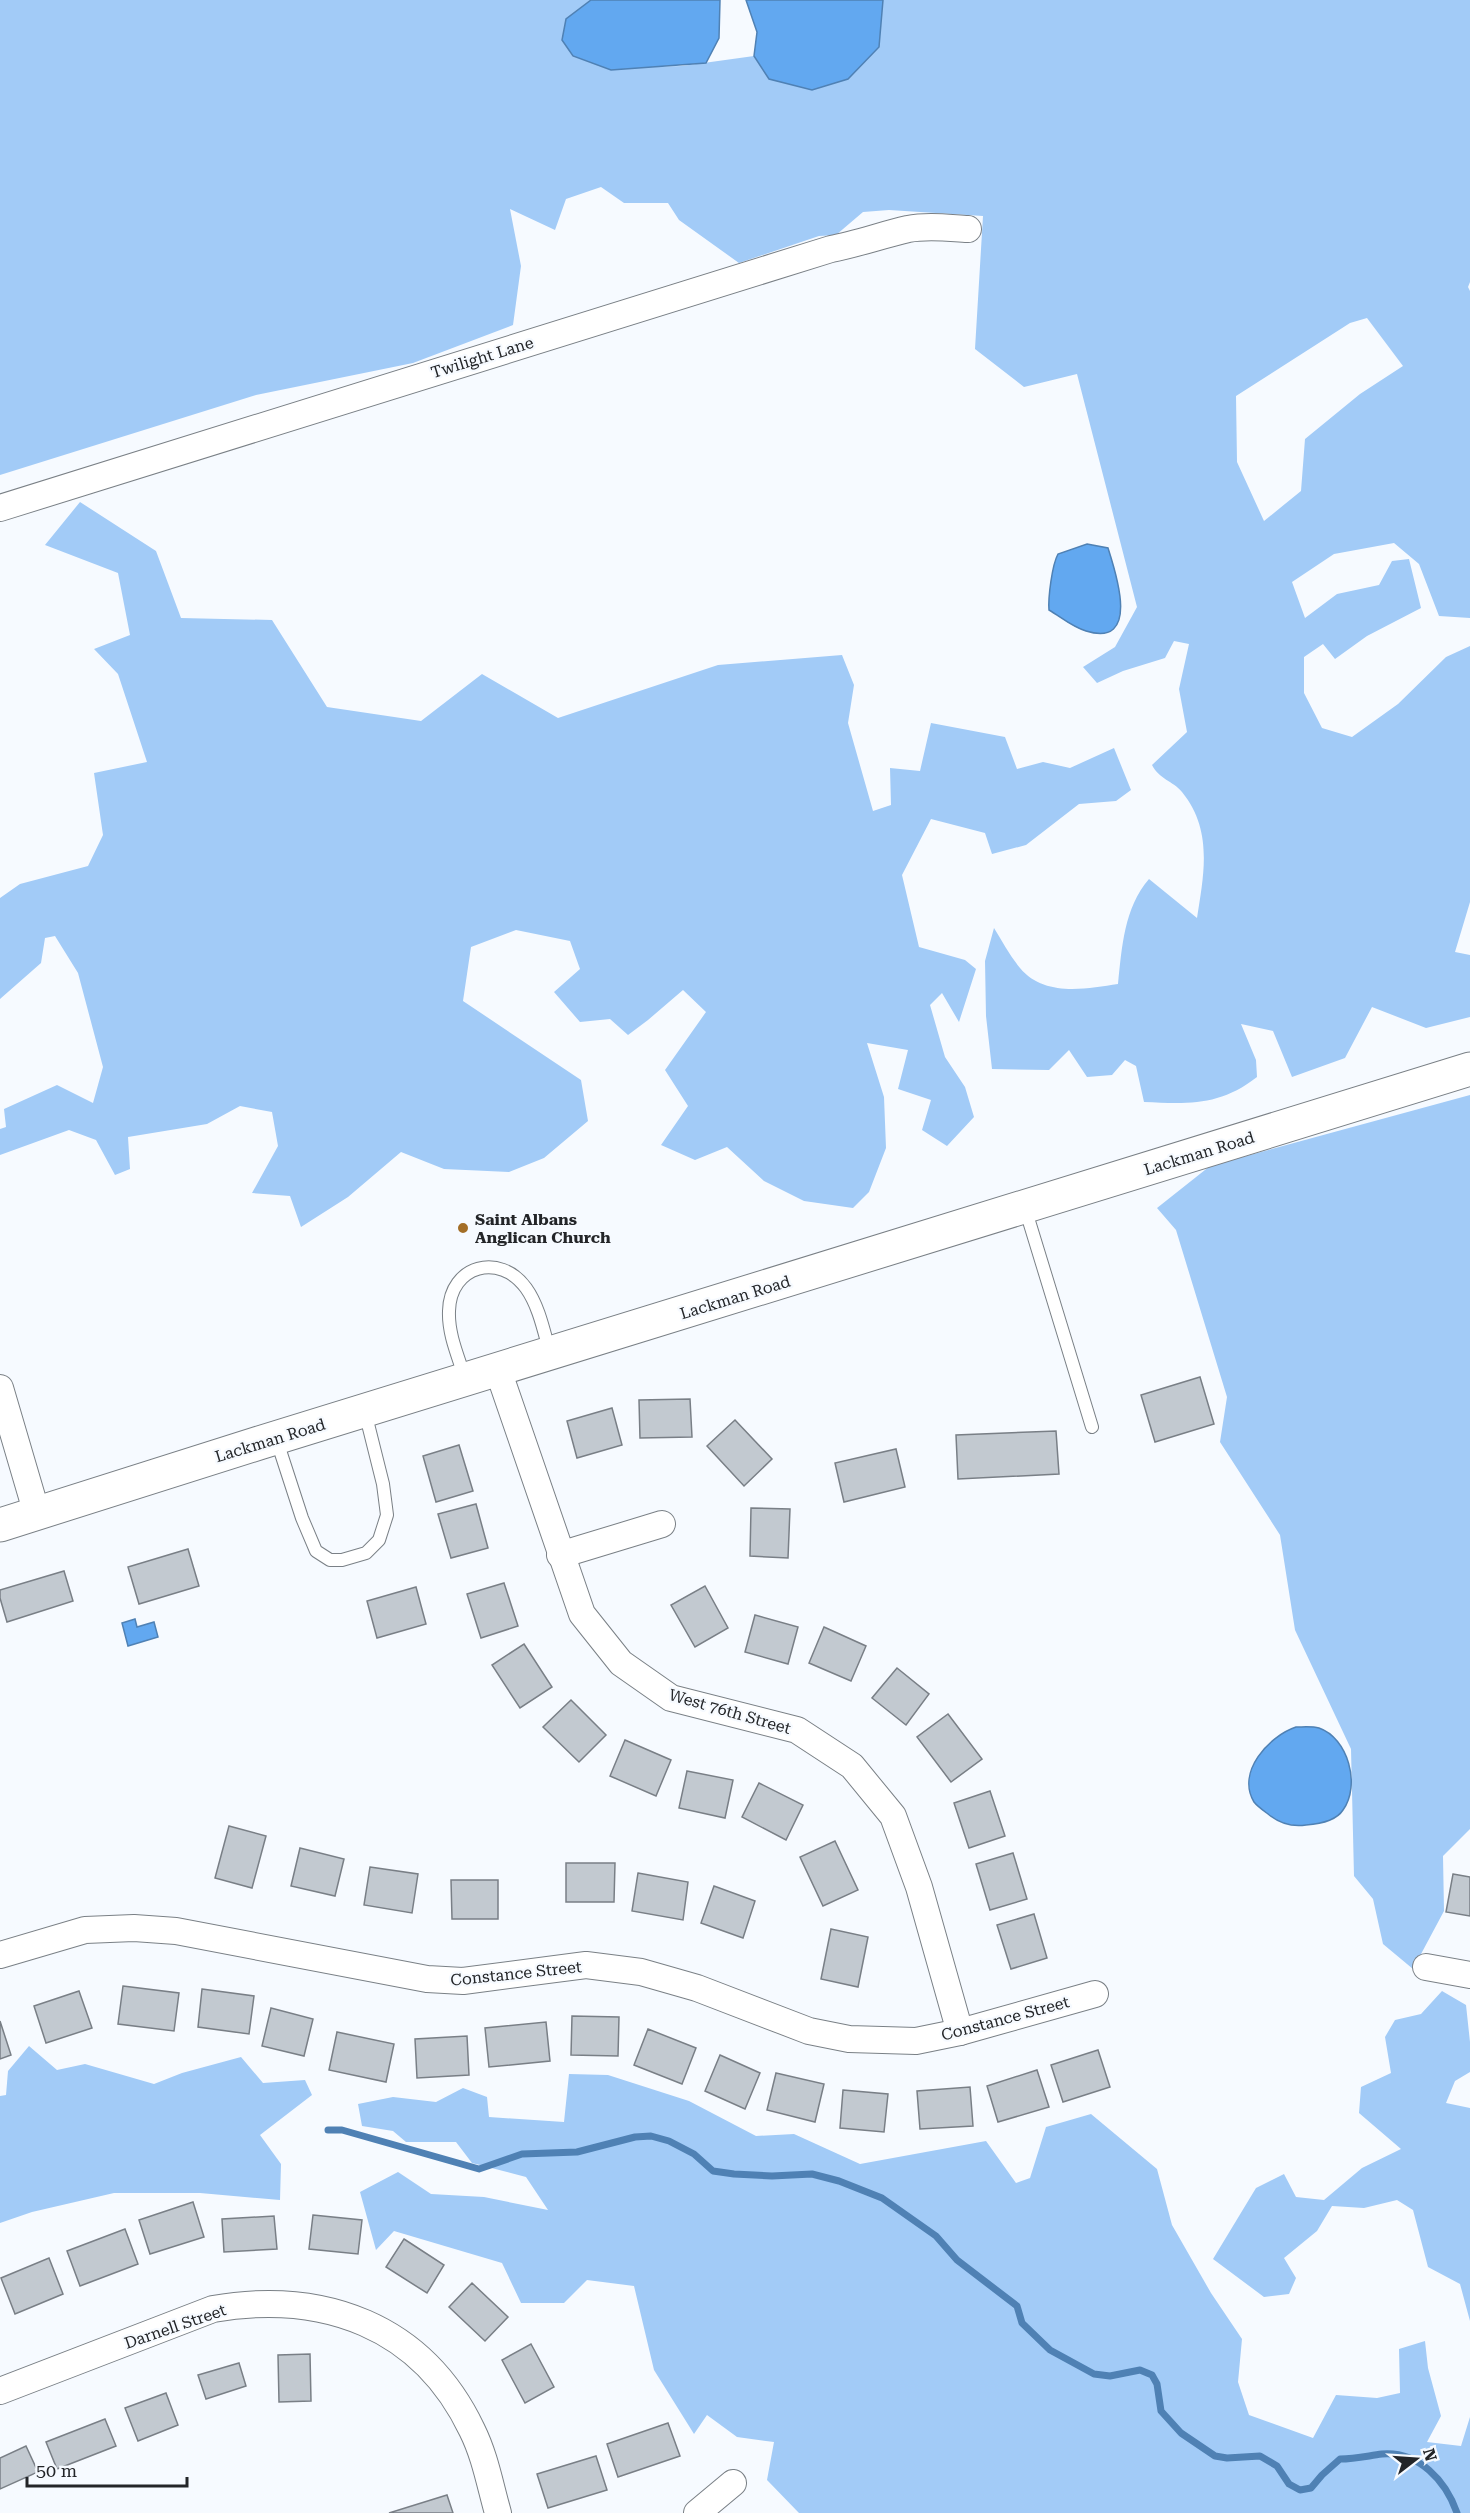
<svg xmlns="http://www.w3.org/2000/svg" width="1470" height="2513" font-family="'Roboto Serif',serif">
	<rect width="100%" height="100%" fill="#f6faff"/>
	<g fill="#a2cbf7" fill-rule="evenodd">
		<path d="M0,0h591l-25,19 81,48 35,-1 72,-10 15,23 110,-32 4,-47h587v282l-2,5 2,4v327l-31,-2 -20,-52 -25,-21 -60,11 -42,28 13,36 32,-24 42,-9 13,-24 17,-2 12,49 -54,28 -32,23 -12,-15 -19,13v36l18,35 30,9 46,-33 48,-47 24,-11v256l-15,50 15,3v62l-44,11 -54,-21 -27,51 -53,19 -19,-46 -32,-7 15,36 1,17c-37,29 -68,27 -113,25l-8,-36 -11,-6 -13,15 -25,2 -18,-27 -20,20 -57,-1 -6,-53 -1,-55 9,-33c8,13 16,28 26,40 24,29 65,21 98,16 4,-37 6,-76 31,-105l48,39c7,-44 16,-88 -15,-126 -9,-11 -23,-13 -30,-27l35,-33 -8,-43 10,-45 -15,-3 -9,17 -42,13 -26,12 -14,-16 32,-20 22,-40 -60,-233 -53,13 -49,-38 8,-133 -94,-6 -26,2 -27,23 -17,1 -80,27 -60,-43 -11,-17h-44l-23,-16 -35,12 -11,31 -45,-21 11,57 -8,59 -100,38 -157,32 -256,80zM1367,318l36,48 -43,28 -55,45 -4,52 -37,30 -27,-59 -1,-66 114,-73z"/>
		<polygon points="80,502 156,551 181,618 272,620 327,707 421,721 482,674 558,718 718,665 842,655 854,685 848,723 873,811 891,805 890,768 920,771 931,723 1005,737 1017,769 1043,762 1070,768 1114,748 1131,790 1116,801 1079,804 1026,845 992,854 985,833 931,819 902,875 919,947 965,960 976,969 959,1022 942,993 930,1005 945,1057 965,1087 974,1117 947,1146 922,1130 931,1100 898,1089 908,1050 867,1043 884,1097 886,1148 869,1192 853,1208 804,1201 764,1181 727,1147 695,1160 661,1145 688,1106 665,1070 706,1012 683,990 648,1020 628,1035 610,1019 580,1022 554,992 580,969 570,941 516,930 471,947 463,1001 581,1080 588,1121 544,1158 509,1172 444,1169 401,1152 348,1197 301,1227 290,1196 252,1193 278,1146 272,1112 240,1106 207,1124 128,1137 130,1169 115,1175 96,1140 69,1130 0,1155 0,1129 6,1127 4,1109 57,1085 93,1103 103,1067 78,973 55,936 45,938 41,963 0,999 0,898 20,884 88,866 103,835 94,773 147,762 118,674 94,649 130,635 118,573 45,545"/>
		<polygon points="1470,1095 1470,1829 1443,1856 1444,1911 1413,1969 1383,1944 1373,1899 1354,1876 1351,1749 1295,1630 1280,1535 1220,1442 1227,1397 1176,1230 1157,1208 1210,1166"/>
		<polygon points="1442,1991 1466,2005 1470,2042 1470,2072 1455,2081 1446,2103 1470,2108 1470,2321 1460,2284 1428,2267 1413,2210 1397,2200 1364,2208 1332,2206 1317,2231 1284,2258 1296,2278 1289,2294 1264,2297 1213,2259 1256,2188 1284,2174 1296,2197 1324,2200 1362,2168 1401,2149 1359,2113 1361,2087 1391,2073 1385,2037 1395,2020 1421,2014"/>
		<polygon points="29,2046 57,2070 85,2064 154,2084 182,2073 241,2057 263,2083 305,2080 312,2095 260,2135 281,2164 280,2200 200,2193 114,2193 32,2212 0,2223 0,2096 6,2095 8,2071"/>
		<polygon points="569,2074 608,2075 689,2101 756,2136 794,2134 860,2164 986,2141 1016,2183 1030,2178 1046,2127 1091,2114 1157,2169 1172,2225 1211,2293 1242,2339 1238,2382 1249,2415 1313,2438 1336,2395 1377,2398 1400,2393 1399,2349 1425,2341 1428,2368 1441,2416 1427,2442 1461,2446 1470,2417 1470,2513 799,2513 767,2480 774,2442 737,2437 707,2415 694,2434 654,2370 634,2286 587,2280 564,2303 521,2303 502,2263 394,2231 376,2250 360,2192 398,2172 431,2194 484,2197 548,2210 526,2177 472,2163 456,2142 406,2142 393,2131 362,2126 358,2104 393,2097 436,2102 463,2088 487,2097 489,2117 564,2122"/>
	</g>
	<g fill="#62a8f0" stroke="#4f81b4" stroke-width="1.5">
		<polygon points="591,0 720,0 719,38 706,63 611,70 573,56 562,40 566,19"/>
		<polygon points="746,0 883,0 879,47 848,79 812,90 769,79 754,56 757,32"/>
		<path d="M1087,544l21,4c8,25 33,100 -22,83 -14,-4 -25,-14 -37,-21 -1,-12 3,-45 9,-56z"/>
		<polygon points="135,1619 137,1627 154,1622 158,1637 128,1646 122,1623"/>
		<path d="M1296,1727c7,0 16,-1 23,1 29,10 42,57 24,82 -7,11 -24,14 -37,15 -13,2 -27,-2 -38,-11 -4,-3 -11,-8 -14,-12 -18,-30 15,-66 42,-75z"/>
	</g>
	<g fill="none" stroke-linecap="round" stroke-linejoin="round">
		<path stroke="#4f81b4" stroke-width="7" d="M328,2130h14l137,39 43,-15 55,-2 58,-15 16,-1 18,5 25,13 19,17 21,3 38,2 40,-2 27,7 43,17 54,38 21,24 60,46 5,17 28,27 44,24 16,2 30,-6 12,5 5,9 4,27 20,22 34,23 12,2 33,-2 17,10 12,18 11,6 11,-2 11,-13 18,-16c15,0 27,-3 42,-5 37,-3 64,27 75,59"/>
	</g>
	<g fill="#c2c9d0" stroke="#797f86" stroke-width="1.5">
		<polygon points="1200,1377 1214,1424 1155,1442 1141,1395"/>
		<polygon points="690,1399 692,1437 640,1438 639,1400"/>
		<polygon points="612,1408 622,1445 577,1458 567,1421"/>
		<polygon points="735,1420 772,1459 744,1486 707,1446"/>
		<polygon points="1056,1431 1059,1474 958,1479 956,1435"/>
		<polygon points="459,1445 473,1491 436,1502 423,1456"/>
		<polygon points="896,1449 905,1487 844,1502 835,1463"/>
		<polygon points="476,1504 488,1548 451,1558 438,1514"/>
		<polygon points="751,1508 790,1509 788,1558 750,1556"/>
		<polygon points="188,1549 199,1586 139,1604 128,1567"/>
		<polygon points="64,1571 73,1601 7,1622 0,1598 0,1590"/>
		<polygon points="504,1583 518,1626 481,1638 467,1594"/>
		<polygon points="705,1586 728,1628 695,1647 671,1605"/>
		<polygon points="416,1587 426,1624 377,1638 367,1601"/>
		<polygon points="755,1615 798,1627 788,1664 745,1652"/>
		<polygon points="824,1627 866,1646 851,1681 809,1663"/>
		<polygon points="524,1644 552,1687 520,1708 492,1665"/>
		<polygon points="897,1668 929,1694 906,1725 872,1698"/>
		<polygon points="571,1700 606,1735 579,1762 543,1727"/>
		<polygon points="948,1714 982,1759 951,1782 917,1737"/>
		<polygon points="625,1740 671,1760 656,1796 610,1776"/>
		<polygon points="687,1771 733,1780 725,1818 679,1808"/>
		<polygon points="759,1783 803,1805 786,1840 742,1817"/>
		<polygon points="990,1791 1005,1836 969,1848 954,1803"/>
		<polygon points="229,1826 266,1836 252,1888 215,1878"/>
		<polygon points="835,1841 858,1890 823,1906 800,1857"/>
		<polygon points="300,1848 344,1859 335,1896 291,1886"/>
		<polygon points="1013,1853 1027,1899 990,1910 976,1864"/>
		<polygon points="566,1863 615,1863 614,1902 566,1902"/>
		<polygon points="370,1867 418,1874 412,1913 364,1905"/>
		<polygon points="638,1873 688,1882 683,1920 632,1911"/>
		<polygon points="1453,1874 1470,1877 1470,1916 1446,1912"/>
		<polygon points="451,1880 498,1880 498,1919 452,1919"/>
		<polygon points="714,1886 755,1901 743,1938 701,1923"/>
		<polygon points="1034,1914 1047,1958 1011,1969 997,1925"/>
		<polygon points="831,1929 868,1937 858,1987 821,1979"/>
		<polygon points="123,1986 179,1993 174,2031 118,2024"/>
		<polygon points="202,1989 254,1996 249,2034 198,2027"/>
		<polygon points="79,1991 92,2028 46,2043 34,2006"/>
		<polygon points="271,2008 313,2019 304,2056 262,2046"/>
		<polygon points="572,2016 619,2017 618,2056 571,2055"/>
		<polygon points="0,2021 11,2055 0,2059"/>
		<polygon points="546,2022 550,2061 489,2067 485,2028"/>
		<polygon points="648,2029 696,2048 682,2084 634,2065"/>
		<polygon points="337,2032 394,2044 386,2082 329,2070"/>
		<polygon points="467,2036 469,2075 417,2078 415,2039"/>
		<polygon points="1098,2050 1110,2087 1063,2102 1051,2065"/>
		<polygon points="720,2055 760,2073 745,2109 705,2091"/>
		<polygon points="1037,2070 1049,2107 998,2122 987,2086"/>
		<polygon points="776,2073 824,2084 815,2122 767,2110"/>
		<polygon points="970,2087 973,2126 920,2129 917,2091"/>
		<polygon points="843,2090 888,2094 884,2132 840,2128"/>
		<polygon points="193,2202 204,2237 150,2254 139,2220"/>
		<polygon points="313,2215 362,2220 358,2254 309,2249"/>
		<polygon points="274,2216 277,2249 224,2252 222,2219"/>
		<polygon points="125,2229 138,2264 80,2286 67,2251"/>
		<polygon points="404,2239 444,2265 427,2293 386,2267"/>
		<polygon points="49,2258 63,2294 15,2314 1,2278"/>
		<polygon points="472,2283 508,2317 485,2341 449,2307"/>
		<polygon points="531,2344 554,2387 525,2403 502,2360"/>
		<polygon points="310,2354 311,2401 279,2402 278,2355"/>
		<polygon points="239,2363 246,2386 206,2399 198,2375"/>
		<polygon points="166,2393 178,2425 138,2441 125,2408"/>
		<polygon points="105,2419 116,2446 57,2469 46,2442"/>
		<polygon points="668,2423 680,2456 618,2477 607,2444"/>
		<polygon points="26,2446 38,2472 0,2489 0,2458"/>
		<polygon points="596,2456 607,2490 548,2508 537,2474"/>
		<polygon points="447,2495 453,2513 389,2513"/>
	</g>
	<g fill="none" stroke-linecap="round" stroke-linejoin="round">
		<defs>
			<g id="service">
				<polyline points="1025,1208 1092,1427"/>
				<path d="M465,1378c-7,-22 -17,-44 -16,-67 1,-46 51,-59 77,-23 13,18 18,44 24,65"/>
				<polyline points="276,1438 302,1518 316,1551 330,1560 342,1560 366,1553 379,1540 387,1515 383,1484 365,1412"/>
			</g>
			<g id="minor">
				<path d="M0,508l831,-259c26,-5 51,-14 77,-20 20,-4 41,-1 60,0"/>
				<polyline points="498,1370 582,1614 621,1663 671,1698 797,1730 852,1766 893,1816 919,1887 960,2032"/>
				<polyline points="0,1388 37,1514"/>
				<polyline points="560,1555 662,1524"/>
				<polyline points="0,1955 85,1930 134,1928 176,1931 427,1979 463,1981 586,1965 641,1972 697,1988 809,2031 849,2039 916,2041 960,2032 1095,1994"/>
				<polyline points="1426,1967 1470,1975"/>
				<path d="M0,2391l213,-82c110,-19 209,16 259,121 13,26 18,55 26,83"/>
				<polyline points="697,2513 733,2483"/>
			</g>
			<polyline id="secondary" points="0,1525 259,1443 1470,1069"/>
		</defs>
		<use href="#service" stroke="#7a8086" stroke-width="14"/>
		<use href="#minor" stroke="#7a8086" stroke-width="28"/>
		<use href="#secondary" stroke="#7a8086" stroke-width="35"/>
		<use href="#service" stroke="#fff" stroke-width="12"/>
		<use href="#minor" stroke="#fff" stroke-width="26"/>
		<use href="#secondary" stroke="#fff" stroke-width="33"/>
	</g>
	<circle fill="#a36e27" stroke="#f6faff" stroke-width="2" cx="463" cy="1228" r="6"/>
	<g text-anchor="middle" stroke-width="4.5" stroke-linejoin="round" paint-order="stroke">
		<g font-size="16" fill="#232528" stroke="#f6faff">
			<text transform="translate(482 357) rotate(-17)" y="6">Twilight Lane</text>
			<text transform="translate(1199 1153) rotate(-17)" y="6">Lackman Road</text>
			<text transform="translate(735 1297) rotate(-17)" y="6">Lackman Road</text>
			<text transform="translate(270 1440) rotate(-17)" y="6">Lackman Road</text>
			<text transform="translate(730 1711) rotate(16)" y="6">West 76th Street</text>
			<text transform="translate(516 1973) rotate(-6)" y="6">Constance Street</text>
			<text transform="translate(1005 2018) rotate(-15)" y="6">Constance Street</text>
			<text transform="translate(175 2326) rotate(-19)" y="6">Darnell Street</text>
		</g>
		<g font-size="16" font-weight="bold" fill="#232528" stroke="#f6faff" text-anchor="start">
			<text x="475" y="1225">Saint Albans<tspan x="475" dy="18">Anglican Church</tspan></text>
		</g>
	</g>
	<g transform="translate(1416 2459) rotate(73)" stroke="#f6faff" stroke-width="4.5" paint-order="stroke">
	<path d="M0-4.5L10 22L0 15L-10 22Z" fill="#232528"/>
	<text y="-9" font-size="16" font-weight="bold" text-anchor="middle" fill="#232528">N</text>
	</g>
	<path d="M27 2477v9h160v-9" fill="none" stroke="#232528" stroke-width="3"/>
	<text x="36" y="2477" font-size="18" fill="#232528" stroke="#f6faff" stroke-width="4.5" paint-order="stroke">50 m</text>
</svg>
